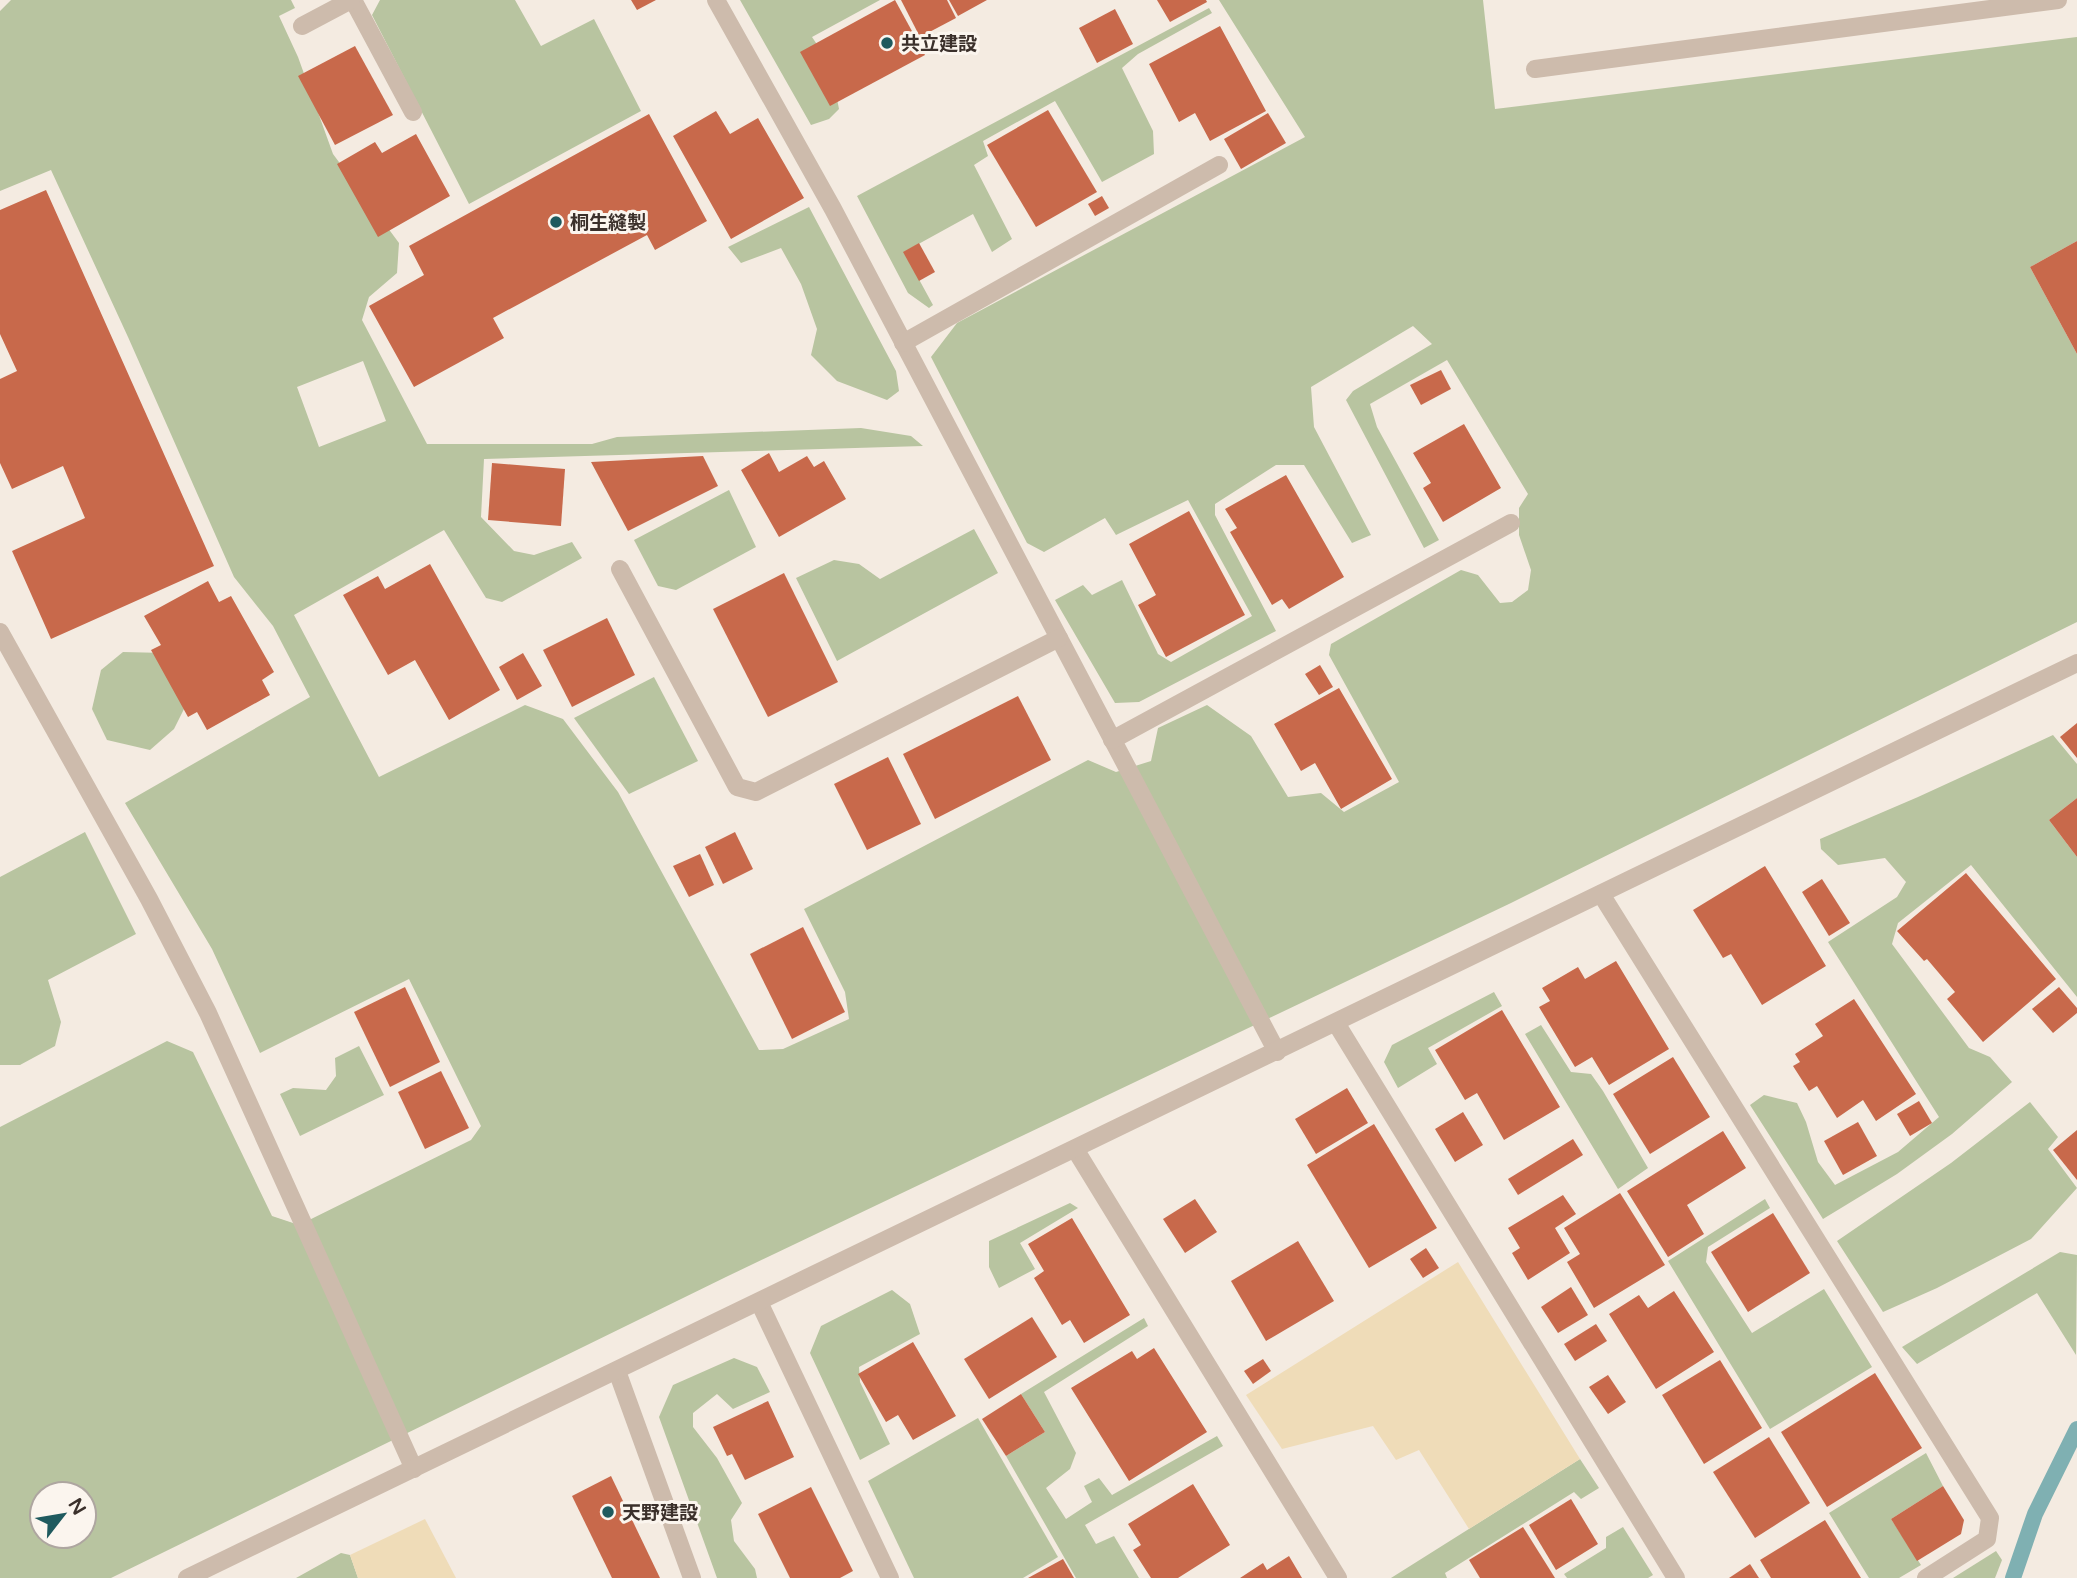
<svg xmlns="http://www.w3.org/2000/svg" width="2077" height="1578" font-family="'Varela Round','Noto Sans JP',sans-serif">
	<rect width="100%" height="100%" fill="#f4ebe1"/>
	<g fill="#b8c4a0" fill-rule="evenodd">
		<path d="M11,0h280l4,8 -16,8 19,41 35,97 66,89 -2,30 -28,24 -7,23 65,124h165l25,-7 244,-9 50,8 12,10 -439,13 -3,58 33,34 20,4 38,-13 10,16 -80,44 -16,-4 -42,-68 -150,85 85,162 146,-72 38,14 55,73 141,258 24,-1 66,-30 -4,-27 -41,-83 284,-149 28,12 35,-11 7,-33 49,-23 44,31 37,61 33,-4 23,19 55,-30 -70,-127 2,-11 130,-74 17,5 22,28 12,-1 16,-12 3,-20 -12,-35v-27l9,-14 -81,-134 -77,44 7,23 62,113 -15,8 -78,-148 7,-9 79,-47 -19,-18 -102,61 3,40 57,108 -19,8 -48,-78h-28l-61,39v11l61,116 -137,71 -24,1 -60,-103 28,-15 9,10 30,-15 36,74 13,8 81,-46 -64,-116 -72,35 -11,-17 -61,34 -17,-9 -96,-186 26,-34 348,-186 -86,-137h264l12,109 582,-72v204l-47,26 47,87v268l-566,281 -783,373 -617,302h-111v-451l167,-86 26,11 79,164 27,9 172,-85 10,-14 -72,-147 -149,74 -48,-104 -87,-146 185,-106 -37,-71 -39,-49 -106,-240 -77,-167 -51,21v-180zM363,361l23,60 -67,26 -22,-60zM42,1494h42v42h-42z"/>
		<polygon points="380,0 515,0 541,46 594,19 641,111 469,204 372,15"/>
		<path d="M740,0h140l-68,37c19,27 21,39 27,72l-10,10 -18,6z"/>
		<polygon points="1209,8 1212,13 1138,54 1122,68 1153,131 1154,154 1102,182 1055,101 983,141 988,156 974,165 1012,239 992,252 973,214 904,252 933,305 929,308 908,293 857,196"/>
		<polygon points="809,207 896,371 899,391 887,400 837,381 811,355 817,329 801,284 781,248 741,263 728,247"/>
		<polygon points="729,490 756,547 676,590 658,586 634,540"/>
		<polygon points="974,529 998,573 837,661 796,578 834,560 859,564 880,579"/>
		<polygon points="123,652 165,653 190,697 174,729 150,750 107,740 92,709 101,670"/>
		<polygon points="654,677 698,761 629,794 574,718"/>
		<polygon points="2053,735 2077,764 2077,798 2049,820 2077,857 2077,997 1971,865 1898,923 1892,944 1969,1048 1990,1057 2012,1082 1952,1134 1897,1174 1823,1219 1750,1105 1764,1095 1797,1103 1806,1122 1818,1162 1835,1185 1898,1152 1939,1117 1828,942 1897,897 1906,882 1885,858 1838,865 1821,849 1820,839 1918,797"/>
		<polygon points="85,832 136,934 48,980 61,1022 55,1046 20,1065 0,1065 0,877"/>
		<polygon points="1494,992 1502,1006 1428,1048 1437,1064 1398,1088 1384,1062 1392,1045"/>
		<polygon points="1541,1025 1571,1072 1591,1074 1603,1091 1648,1168 1618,1189 1525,1034"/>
		<polygon points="359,1046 384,1095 300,1136 280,1094 293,1088 326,1090 336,1076 335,1058"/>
		<polygon points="2030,1102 2058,1137 2048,1149 2077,1188 2031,1239 1937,1288 1883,1312 1837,1241 1951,1163"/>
		<polygon points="1765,1199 1770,1208 1708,1247 1706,1262 1752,1333 1824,1289 1872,1367 1770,1429 1668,1261"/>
		<polygon points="1070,1203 1078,1208 1020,1243 1035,1269 999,1288 989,1267 989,1241"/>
		<polygon points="2060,1252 2077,1255 2076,1355 2037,1293 1917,1364 1902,1347"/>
		<polygon points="892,1290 910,1304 920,1334 859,1367 860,1382 890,1444 860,1460 810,1353 821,1326"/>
		<polygon points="1144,1318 1148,1326 1044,1392 1076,1453 1070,1469 1046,1488 1066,1519 1092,1502 1084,1486 1099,1478 1112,1495 1217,1436 1223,1446 1085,1525 1096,1544 1114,1536 1139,1578 1076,1578 1006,1456 1045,1432 1021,1394"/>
		<polygon points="734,1358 757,1367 770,1392 733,1409 717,1394 693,1413 693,1427 717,1458 742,1503 731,1520 734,1541 755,1569 757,1578 717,1578 659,1417 673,1385"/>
		<polygon points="978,1418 1058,1557 1023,1578 914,1578 868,1481"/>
		<polygon points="1926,1453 1943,1486 1891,1519 1921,1565 1899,1578 1869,1578 1829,1513"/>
		<polygon points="1580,1459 1599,1488 1581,1499 1574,1492 1445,1573 1447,1578 1391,1578"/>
		<polygon points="1623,1527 1653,1575 1648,1578 1567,1578 1564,1574 1606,1548 1606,1537"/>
		<polygon points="1996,1551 2002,1560 1995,1578 1953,1578"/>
		<polygon points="341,1553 350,1555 358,1578 296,1578"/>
	</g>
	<g fill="#efdcb8">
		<polygon points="1458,1262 1580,1459 1469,1529 1419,1450 1396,1460 1373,1426 1282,1449 1246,1395"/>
		<polygon points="425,1519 456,1578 358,1578 350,1555"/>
	</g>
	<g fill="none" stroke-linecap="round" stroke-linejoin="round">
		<polyline stroke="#7fb0b2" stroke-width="16" points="2013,1578 2035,1514 2077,1429"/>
	</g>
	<g fill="#c8694b">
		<polygon points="631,0 656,0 637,10"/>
		<polygon points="895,0 925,55 830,106 800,52"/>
		<polygon points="901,0 947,0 956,18 920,37"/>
		<polygon points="949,0 987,0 958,16"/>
		<polygon points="1157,0 1206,0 1207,2 1170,22"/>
		<polygon points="1115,9 1133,44 1097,63 1079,28"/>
		<polygon points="1220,26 1266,111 1210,141 1195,113 1179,122 1149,64"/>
		<polygon points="355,46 393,115 335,145 298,76"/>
		<polygon points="1048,110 1097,192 1036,227 987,145"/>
		<polygon points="716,111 730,134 758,118 804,198 731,239 673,136"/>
		<polygon points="1268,113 1286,143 1241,169 1224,139"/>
		<polygon points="649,114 707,221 655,250 647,235 493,318 504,338 414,387 369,306 424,275 409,246"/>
		<polygon points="416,134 450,196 378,237 337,164 375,142 382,153"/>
		<polygon points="46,190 214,566 51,639 12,551 85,518 63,466 12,489 0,463 0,379 17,371 0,334 0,210"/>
		<polygon points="1102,196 1109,208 1095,216 1088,204"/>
		<polygon points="2077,241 2077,354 2030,267"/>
		<polygon points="919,243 935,272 919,281 903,252"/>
		<polygon points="1441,370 1451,389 1421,405 1410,385"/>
		<polygon points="1464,424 1501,488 1443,522 1423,488 1431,483 1413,453"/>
		<polygon points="769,453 779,472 807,456 814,467 824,461 846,499 779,537 741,470"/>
		<polygon points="703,456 718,486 628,531 591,462"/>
		<polygon points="492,463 565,469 561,526 488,520"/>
		<polygon points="1286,475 1344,577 1289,609 1282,599 1272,605 1230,532 1237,528 1225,509"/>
		<polygon points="1189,511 1245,615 1166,657 1138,605 1156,595 1129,544"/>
		<polygon points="430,564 500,690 449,720 415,660 388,675 343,595 378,576 385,589"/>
		<polygon points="784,573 838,682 768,717 713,609"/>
		<polygon points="208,581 219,602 231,596 274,672 262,680 270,695 207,730 197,712 188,717 151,650 161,645 144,616"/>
		<polygon points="607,618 635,675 572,707 543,650"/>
		<polygon points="523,653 542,686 517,700 499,667"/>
		<polygon points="1320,665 1333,687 1319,695 1305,674"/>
		<polygon points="1339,688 1392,779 1341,809 1315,763 1301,771 1274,724"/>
		<polygon points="1018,696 1051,760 935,819 903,754"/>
		<polygon points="2077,723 2077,758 2060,737"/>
		<polygon points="888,757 921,824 867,850 834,784"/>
		<polygon points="2077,798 2077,857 2049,820"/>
		<polygon points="735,832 753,869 723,884 705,847"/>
		<polygon points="700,854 714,885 689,897 673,866"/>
		<polygon points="1765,866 1826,966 1762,1005 1731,954 1723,958 1693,910"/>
		<polygon points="1966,873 2056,979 1983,1042 1947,999 1955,992 1927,959 1924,961 1897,931"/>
		<polygon points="1822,879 1850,923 1829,936 1802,892"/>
		<polygon points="803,927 845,1012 792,1039 750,954"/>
		<polygon points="1616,961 1669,1049 1609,1085 1592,1057 1575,1067 1539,1007 1550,1001 1542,988 1578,967 1585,979"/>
		<polygon points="405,987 440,1062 390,1087 354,1012"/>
		<polygon points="2059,987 2077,1008 2077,1013 2053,1033 2032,1009"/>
		<polygon points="1854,999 1916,1094 1876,1121 1863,1100 1837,1118 1817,1086 1809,1091 1793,1066 1800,1062 1795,1054 1823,1036 1815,1024"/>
		<polygon points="1502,1010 1560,1107 1504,1140 1477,1093 1465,1100 1435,1050"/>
		<polygon points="1673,1057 1710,1117 1650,1154 1613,1094"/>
		<polygon points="441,1071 469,1128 425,1149 398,1092"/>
		<polygon points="1347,1088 1368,1123 1316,1154 1295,1119"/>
		<polygon points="1919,1101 1932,1123 1910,1136 1897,1114"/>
		<polygon points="1463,1112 1483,1145 1455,1162 1435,1129"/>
		<polygon points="1858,1122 1877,1156 1843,1175 1824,1141"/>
		<polygon points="1374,1124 1437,1228 1369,1268 1307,1165"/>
		<polygon points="2077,1130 2077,1180 2053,1150"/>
		<polygon points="1723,1131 1746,1168 1687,1205 1704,1234 1668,1257 1627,1191"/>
		<polygon points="1573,1139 1583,1155 1518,1195 1508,1179"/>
		<polygon points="1620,1193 1665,1265 1594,1308 1567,1262 1580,1254 1564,1228"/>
		<polygon points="1563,1195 1576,1214 1555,1228 1570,1253 1528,1280 1512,1253 1520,1248 1508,1228"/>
		<polygon points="1195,1199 1217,1232 1185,1253 1163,1219"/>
		<polygon points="1773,1213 1810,1273 1748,1312 1711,1252"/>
		<polygon points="1072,1218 1130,1315 1084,1343 1070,1320 1062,1325 1034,1278 1044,1271 1028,1244"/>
		<polygon points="1298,1241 1334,1301 1266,1341 1231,1281"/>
		<polygon points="1426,1248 1439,1268 1423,1278 1410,1259"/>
		<polygon points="1571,1287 1588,1315 1558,1333 1541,1307"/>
		<polygon points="1674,1291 1714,1352 1656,1389 1609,1314 1639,1295 1648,1308"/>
		<polygon points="1032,1317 1057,1357 989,1399 964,1359"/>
		<polygon points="1596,1324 1607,1341 1575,1361 1564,1344"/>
		<polygon points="913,1342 956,1416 913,1440 898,1415 886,1422 858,1374"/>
		<polygon points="1154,1348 1207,1432 1129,1481 1071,1388 1132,1351 1137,1359"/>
		<polygon points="1263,1359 1271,1371 1253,1384 1244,1371"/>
		<polygon points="1720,1360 1762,1428 1704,1464 1662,1395"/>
		<polygon points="1875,1373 1922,1448 1827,1507 1781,1432"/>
		<polygon points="1608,1375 1626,1402 1608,1414 1589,1387"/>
		<polygon points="1021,1394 1045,1432 1006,1456 982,1419"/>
		<polygon points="768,1401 794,1457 745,1480 732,1454 727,1456 713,1427"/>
		<polygon points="1769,1437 1810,1503 1755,1538 1713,1472"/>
		<polygon points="611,1476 660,1578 612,1578 572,1496"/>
		<polygon points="1193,1484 1230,1545 1178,1578 1151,1578 1133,1550 1141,1545 1128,1524"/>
		<polygon points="1943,1486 1964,1520 1961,1534 1917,1561 1891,1519"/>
		<polygon points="811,1487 853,1571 840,1578 790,1578 758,1514"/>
		<polygon points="1571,1499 1598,1544 1556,1570 1529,1525"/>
		<polygon points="1825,1520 1861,1578 1771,1578 1760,1560"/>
		<polygon points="1523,1527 1555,1578 1480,1578 1469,1560"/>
		<polygon points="1289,1556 1302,1578 1240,1578 1263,1563 1267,1570"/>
		<polygon points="1063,1559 1074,1578 1028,1578"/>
		<polygon points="1750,1564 1759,1578 1729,1578"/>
	</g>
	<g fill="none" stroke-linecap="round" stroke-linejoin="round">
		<g stroke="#cdbbac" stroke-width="18">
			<polyline points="353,0 413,112"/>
			<polyline points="716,0 833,209 1277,1052"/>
			<polyline points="302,26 351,0"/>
			<polyline points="1535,69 2058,0"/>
			<polyline points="903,343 1219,165"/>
			<polyline points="620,569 737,787 756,792 1059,638"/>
			<polyline points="0,632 149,899 208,1013 414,1469"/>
			<polyline points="1112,740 1511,523"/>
			<polyline points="1601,894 1990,1518 1987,1539 1926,1578"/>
			<polyline points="1336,1023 1676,1578"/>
			<polyline points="1075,1149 1338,1578"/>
			<polyline points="759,1302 890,1578"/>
			<polyline points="617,1371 692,1578"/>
			<polyline points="187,1578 2077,663"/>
		</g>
	</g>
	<g fill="#1f5a5e" stroke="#fbf5ee" stroke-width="2.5">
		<circle cx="887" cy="43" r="7"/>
		<circle cx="556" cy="222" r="7"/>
		<circle cx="608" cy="1512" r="7"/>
	</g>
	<g text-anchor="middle" stroke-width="6" stroke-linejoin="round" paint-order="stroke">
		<g font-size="19" font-weight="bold" fill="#3b302b" stroke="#fbf5ee" text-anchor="start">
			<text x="901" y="50">共立建設</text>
			<text x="570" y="229">桐生縫製</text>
			<text x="622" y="1519">天野建設</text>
		</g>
	</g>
	<g transform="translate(63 1515) rotate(59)"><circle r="33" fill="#fbf5ee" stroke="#aea6a0" stroke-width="2"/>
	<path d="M0-5L12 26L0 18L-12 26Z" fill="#1f5a5e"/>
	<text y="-10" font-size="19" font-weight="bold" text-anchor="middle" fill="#3b302b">N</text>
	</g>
</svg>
